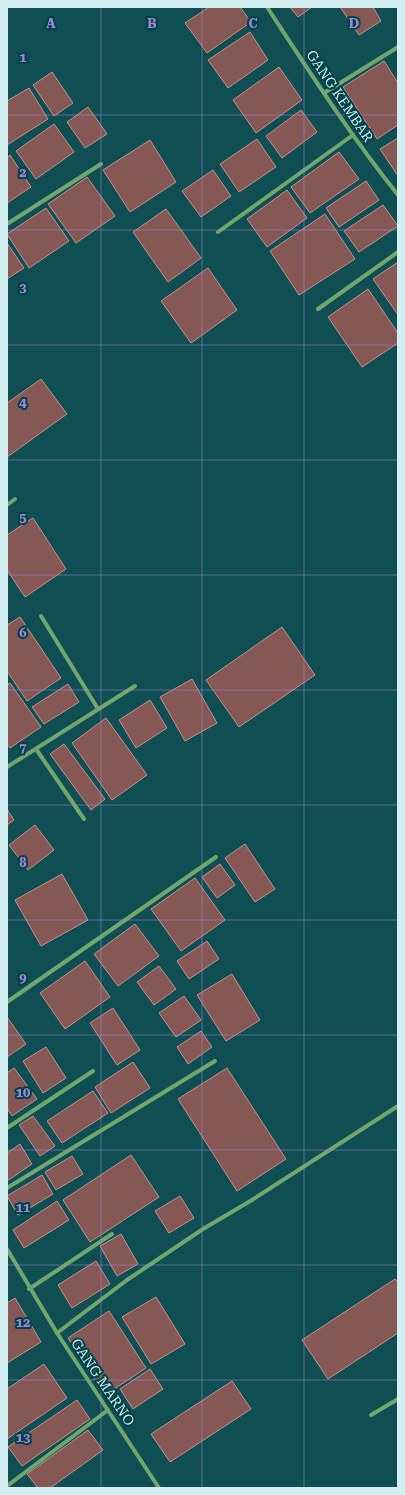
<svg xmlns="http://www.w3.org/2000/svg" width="405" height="1495" font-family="'Roboto Serif',serif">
	<rect width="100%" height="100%" fill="#0f4e53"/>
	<g fill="#855855" stroke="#c5938f">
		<polygon points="209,7 240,7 251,22 207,53 185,23"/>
		<polygon points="290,7 312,7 298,17"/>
		<polygon points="340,7 373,7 381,21 359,35"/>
		<polygon points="250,32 268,60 228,88 208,60"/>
		<polygon points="384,61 398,83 398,125 377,139 343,87"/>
		<polygon points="279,67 302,100 256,133 233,100"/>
		<polygon points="52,72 73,103 54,116 33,85"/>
		<polygon points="29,88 48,119 7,145 7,101"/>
		<polygon points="88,107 107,134 85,148 67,122"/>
		<polygon points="301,110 317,132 282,158 266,136"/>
		<polygon points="54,124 74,152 36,179 16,151"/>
		<polygon points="398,138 398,176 380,149"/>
		<polygon points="257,139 276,167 239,192 220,164"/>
		<polygon points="150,140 176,182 130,212 103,170"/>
		<polygon points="339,152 359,179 310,213 291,187"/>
		<polygon points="10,155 31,187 7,203 7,158"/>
		<polygon points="213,170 231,196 201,217 182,191"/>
		<polygon points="87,177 115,216 76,243 48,204"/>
		<polygon points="366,181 379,200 339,227 326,208"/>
		<polygon points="287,190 307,218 267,247 247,219"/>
		<polygon points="383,205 398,226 359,252 344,231"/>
		<polygon points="46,208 69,241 29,268 7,234"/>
		<polygon points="166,209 201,258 168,282 133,232"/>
		<polygon points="325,214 355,259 299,295 270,251"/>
		<polygon points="7,243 24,268 7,279"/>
		<polygon points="398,262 398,315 373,279"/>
		<polygon points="208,268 237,310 191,343 161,301"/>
		<polygon points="368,289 398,333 398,343 362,367 328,317"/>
		<polygon points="41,379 67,414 7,457 7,403"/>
		<polygon points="33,518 66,569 25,597 7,570 7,535"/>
		<polygon points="20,617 61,678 27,701 7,671 7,625"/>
		<polygon points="282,627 315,675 239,727 206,680"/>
		<polygon points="192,679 217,723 185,741 160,697"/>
		<polygon points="10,683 41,727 10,748 7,744 7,685"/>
		<polygon points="68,684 79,702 44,724 32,707"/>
		<polygon points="150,700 167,728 136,748 119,720"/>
		<polygon points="106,718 147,775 112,800 72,743"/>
		<polygon points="64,744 105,799 91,810 50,754"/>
		<polygon points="7,809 14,820 7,825"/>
		<polygon points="35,825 54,850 28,870 9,845"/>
		<polygon points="245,844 275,889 255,902 225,858"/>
		<polygon points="220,864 235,885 217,898 202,877"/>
		<polygon points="62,874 88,920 41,946 15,900"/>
		<polygon points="195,878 225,920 181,951 151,909"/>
		<polygon points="135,924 159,956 118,986 94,954"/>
		<polygon points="207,941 219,959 189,979 177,961"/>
		<polygon points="85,961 110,997 65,1029 40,993"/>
		<polygon points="159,966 176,989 154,1005 137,982"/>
		<polygon points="232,974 260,1020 226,1041 197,995"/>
		<polygon points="184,996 201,1020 176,1037 159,1013"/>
		<polygon points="113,1008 140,1050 117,1065 90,1023"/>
		<polygon points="7,1017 26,1044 7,1057"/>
		<polygon points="201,1031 212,1047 188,1064 177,1047"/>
		<polygon points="46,1047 66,1078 43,1093 23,1061"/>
		<polygon points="133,1062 150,1088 111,1113 95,1087"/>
		<polygon points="14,1068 37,1099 12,1116 7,1108 7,1073"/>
		<polygon points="227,1068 286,1159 237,1191 178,1099"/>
		<polygon points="93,1091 108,1113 62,1143 47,1121"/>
		<polygon points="33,1116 55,1146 40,1156 19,1125"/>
		<polygon points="20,1144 32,1164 7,1181 7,1153"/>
		<polygon points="131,1155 159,1197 90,1242 63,1200"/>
		<polygon points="72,1156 83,1174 56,1190 45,1172"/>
		<polygon points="42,1175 53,1194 18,1215 7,1196"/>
		<polygon points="180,1196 194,1218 169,1233 155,1211"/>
		<polygon points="57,1201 69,1220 24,1248 13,1230"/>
		<polygon points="121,1234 138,1264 117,1276 100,1246"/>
		<polygon points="96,1261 110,1284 72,1308 58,1285"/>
		<polygon points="395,1279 398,1283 398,1333 328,1379 302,1340"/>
		<polygon points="156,1297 185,1344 151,1364 122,1317"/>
		<polygon points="15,1298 41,1342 7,1363 7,1303"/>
		<polygon points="109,1311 146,1368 105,1395 68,1338"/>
		<polygon points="44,1364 67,1398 7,1439 7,1389"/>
		<polygon points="150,1369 163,1389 133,1409 120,1389"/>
		<polygon points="232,1381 251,1409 170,1462 151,1434"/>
		<polygon points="77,1400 90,1419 22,1466 8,1447"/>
		<polygon points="88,1430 103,1450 50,1488 38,1488 27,1474"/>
	</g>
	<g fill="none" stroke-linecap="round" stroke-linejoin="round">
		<g stroke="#71a76e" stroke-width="4">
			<path d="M267,7c42,64 83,128 131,188"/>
			<polyline points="324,93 398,47"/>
			<polyline points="7,224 101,164"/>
			<polyline points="218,232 353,135"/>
			<polyline points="318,309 398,252"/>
			<polyline points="7,505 15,499"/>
			<polyline points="41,616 98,709"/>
			<polyline points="36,749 84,819"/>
			<polyline points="7,767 135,686"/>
			<polyline points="7,1002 216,857"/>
			<polyline points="7,1128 93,1071"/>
			<polyline points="7,1188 215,1061"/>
			<polyline points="7,1249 57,1333 159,1488"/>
			<polyline points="29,1289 112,1234"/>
			<polyline points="57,1333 127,1280 203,1229 252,1200 398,1106"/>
			<polyline points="371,1415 398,1399"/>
			<polyline points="7,1486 108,1410"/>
		</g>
	</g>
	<path fill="none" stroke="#a384d6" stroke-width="1" stroke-opacity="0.55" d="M101,7v1481M202,7v1481M304,7v1481M7,115h391M7,230h391M7,345h391M7,460h391M7,575h391M7,690h391M7,805h391M7,920h391M7,1035h391M7,1150h391M7,1265h391M7,1380h391"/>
	<g text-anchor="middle" stroke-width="4" stroke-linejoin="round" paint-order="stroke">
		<g font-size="14" fill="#d3eff2" stroke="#004349">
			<text transform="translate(340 96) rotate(56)" y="5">GANG KEMBAR</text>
			<text transform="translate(103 1382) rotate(56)" y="5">GANG MARNO</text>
		</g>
	</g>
	<g font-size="13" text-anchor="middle" font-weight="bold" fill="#a384d6" stroke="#004349" stroke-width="4" stroke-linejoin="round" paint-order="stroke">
		<text x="51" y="28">A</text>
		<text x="152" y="28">B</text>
		<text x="253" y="28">C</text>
		<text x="354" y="28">D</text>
		<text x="23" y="62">1</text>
		<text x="23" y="177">2</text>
		<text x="23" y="292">3</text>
		<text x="23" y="407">4</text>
		<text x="23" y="522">5</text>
		<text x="23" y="637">6</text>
		<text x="23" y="752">7</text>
		<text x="23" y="867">8</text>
		<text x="23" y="982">9</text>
		<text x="23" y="1097">10</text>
		<text x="23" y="1212">11</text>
		<text x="23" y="1327">12</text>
		<text x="23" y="1442">13</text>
	</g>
	<rect width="405" height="1495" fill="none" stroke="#d3eff2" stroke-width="16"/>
</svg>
